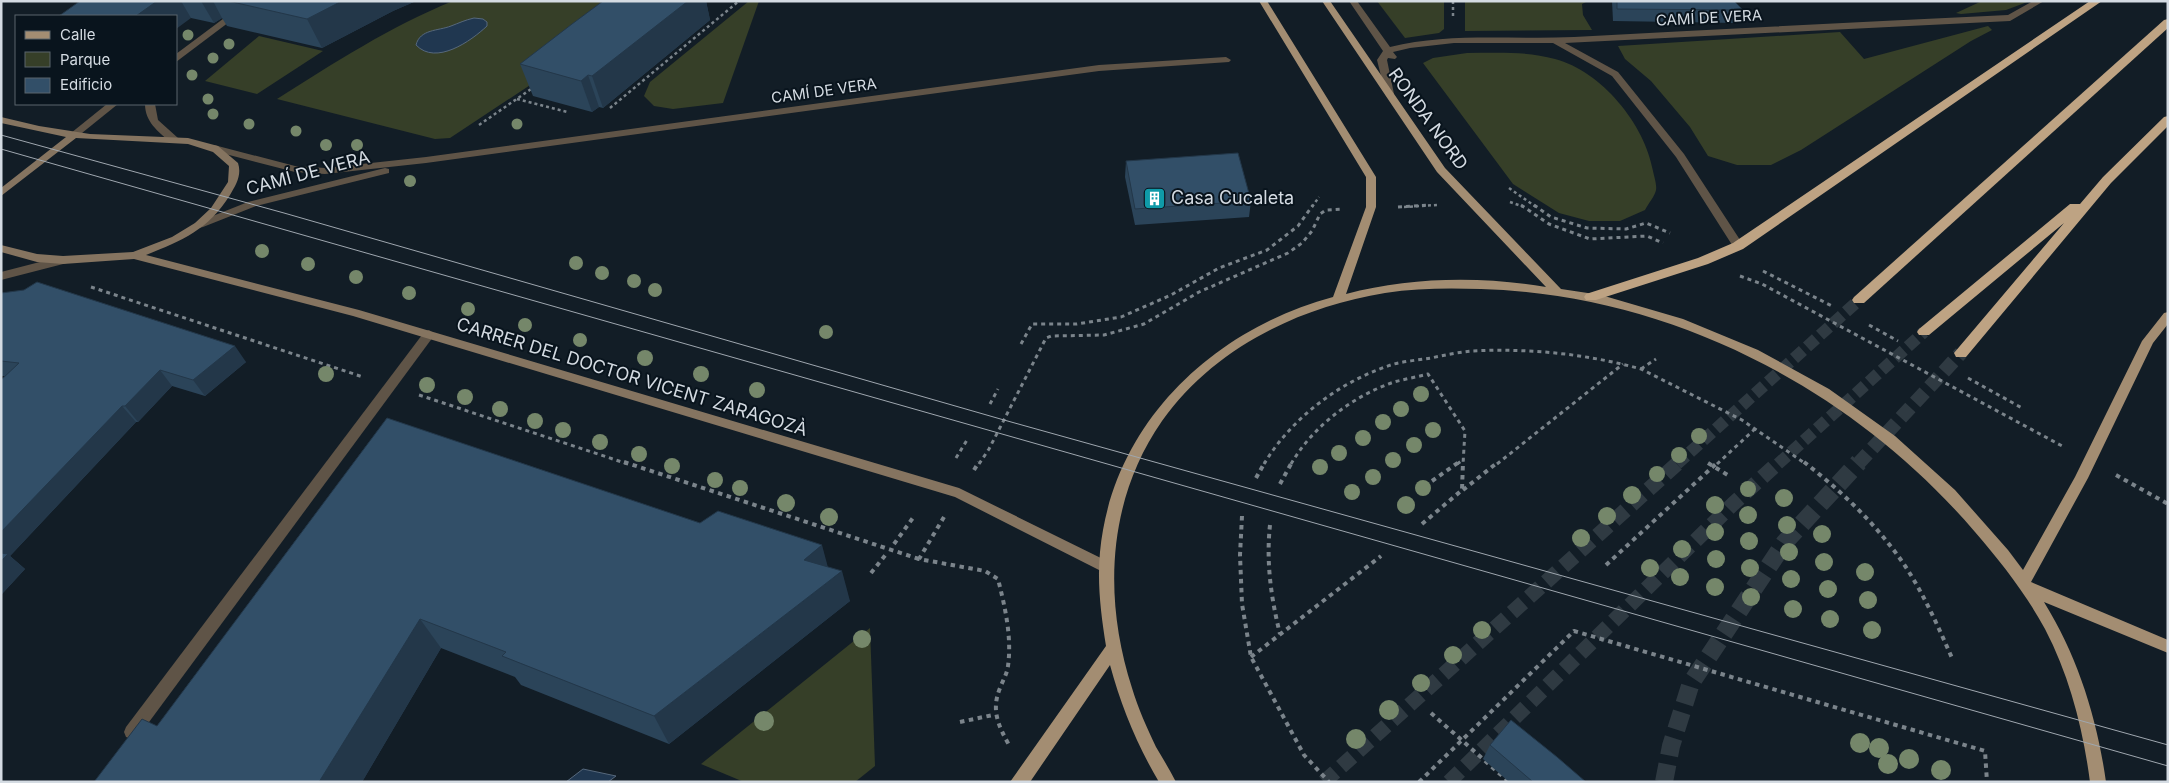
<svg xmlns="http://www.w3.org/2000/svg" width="2169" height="783" font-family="Inter,sans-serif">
	<rect width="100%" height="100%" fill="#121d26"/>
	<g fill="#363f28">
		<path d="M453,1h192l-83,63 -112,74 -15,1 -158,-40c57,-36 114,-73 176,-98z"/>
		<polygon points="749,1 759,1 723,103 673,109 654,106 644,96 650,82"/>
		<polygon points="1377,1 1444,1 1444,29 1439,33 1405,38"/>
		<polygon points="1465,1 1588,1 1582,4 1583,15 1592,30 1465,31"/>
		<polygon points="1982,1 2030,1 2006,10 1961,14 1956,13"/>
		<polygon points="1988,26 1992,30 1971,41 1801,150 1771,165 1737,165 1708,156 1690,127 1651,81 1625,59 1618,46 1840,32 1864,59"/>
		<polygon points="259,36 323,51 257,94 205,81"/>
		<path d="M1467,53c29,0 60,-2 88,6 46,12 90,65 98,112 1,5 4,14 3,19 -1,6 -8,14 -11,20l-25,11h-31l-30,-8 -46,-29 -90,-121 10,-5z"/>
		<polygon points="870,628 875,766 855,782 744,782 701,764"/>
	</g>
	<g fill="#203750" stroke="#56687c">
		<path d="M474,18l9,1 4,3v4c-16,15 -51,40 -71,19 4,-16 22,-14 35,-19 8,-3 14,-6 23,-8z"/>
		<polygon points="583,769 616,776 608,782 566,782"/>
	</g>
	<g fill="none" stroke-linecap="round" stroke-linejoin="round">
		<g stroke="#2f3a42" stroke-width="12" stroke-dasharray="12 5.5" stroke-linecap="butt">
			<polyline points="1677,464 1859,300"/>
			<polyline points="1778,464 1924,332"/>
		</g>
		<g stroke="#2f3a42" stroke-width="15" stroke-dasharray="15 8" stroke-linecap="butt">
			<polyline points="1324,782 1679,462"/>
			<polyline points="1449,782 1733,504 1779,462"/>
		</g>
		<polyline stroke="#2f3a42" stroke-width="14" stroke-dasharray="14 7" stroke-linecap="butt" points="1858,464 1961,353"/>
		<polyline stroke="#2f3a42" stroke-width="18" stroke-dasharray="18 9" stroke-linecap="butt" points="1664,782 1671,746 1691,683 1785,542 1859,462"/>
		<g stroke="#7b848b" stroke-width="2.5" stroke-dasharray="3 3" stroke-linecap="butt">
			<polyline points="1453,1 1453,16"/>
			<polyline points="517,99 567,112"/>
			<polyline points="610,108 739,1"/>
			<polyline points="479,125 534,87"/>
			<polyline points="1509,188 1536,207"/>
			<polyline points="1510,202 1524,207"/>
			<polyline points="1312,207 1319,197"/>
			<polyline points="1404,207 1437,205"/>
		</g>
		<g stroke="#7b848b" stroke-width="3" stroke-dasharray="4 4" stroke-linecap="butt">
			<polyline points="1521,205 1549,224 1590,239 1647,236 1663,243"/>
			<polyline points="1534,205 1551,217 1587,228 1626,229 1646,223 1670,233"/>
			<polyline points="1398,207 1428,205"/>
			<polyline points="1763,271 1832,306"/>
			<polyline points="1740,276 1762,284 2064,447"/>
			<polyline points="91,287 363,377"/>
			<polyline points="1869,325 1898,341"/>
			<polyline points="1021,344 1032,324 1077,324 1121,317 1171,295 1219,268 1267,250 1298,226 1313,205"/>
			<polyline points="1641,369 1656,359"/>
			<polyline points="1968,378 2022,408"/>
			<polyline points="419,395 628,464"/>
			<polyline points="990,404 998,389"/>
			<polyline points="956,458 967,440"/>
			<polyline points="979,464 989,449 1046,338 1051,336 1104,335 1144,324 1199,292 1288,253 1302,243 1312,231 1320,214 1326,210 1342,209"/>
			<path d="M1264,464c28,-47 78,-84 130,-100 12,-3 25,-4 37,-6 14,-3 28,-6 41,-7 57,-3 115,3 169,18l101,51 64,44"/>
			<path d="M1291,464c22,-38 62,-68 103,-82 11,-3 23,-5 34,-8l37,57 -2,33"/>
			<polyline points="1457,464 1464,459"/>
			<polyline points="1497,464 1623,364"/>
			<polyline points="1717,464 1756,428"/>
		</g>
		<g stroke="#7b848b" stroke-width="4" stroke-dasharray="4.5 4.5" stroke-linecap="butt">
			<polyline points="624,462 919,559"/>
			<path d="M1804,462c36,28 70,60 97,98 21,30 36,64 51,98"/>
			<polyline points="1708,463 1731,477"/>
			<polyline points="974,470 979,462"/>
			<polyline points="2116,475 2168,504"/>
			<polyline points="1256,478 1265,462"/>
			<polyline points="1432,481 1459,462"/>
			<polyline points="1280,484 1292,462"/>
			<polyline points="1463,490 1498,462"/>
			<polyline points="1242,516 1240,555 1242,604 1251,657 1304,755 1329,782"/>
			<path d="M944,517l-25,42 66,12 13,8c7,28 14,58 10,87 -1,8 -5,14 -8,22 -9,22 -2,37 9,57"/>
			<polyline points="1422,524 1462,490 1463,462"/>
			<path d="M1270,525c-4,37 1,73 10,109"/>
			<polyline points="894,544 915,515"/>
			<polyline points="1606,565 1718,462"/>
			<polyline points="871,573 887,553"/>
			<polyline points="1251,657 1381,556"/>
			<polyline points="1431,713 1509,782"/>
			<polyline points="960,722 993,715"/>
			<polyline points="1419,782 1574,631 1985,751 1987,782"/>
		</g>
		<g fill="#5f5447" fill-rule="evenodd">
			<polygon points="247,1 257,1 176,62 176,54"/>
			<path d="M1349,1h8l33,46c60,-15 122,-7 184,-10 145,-8 289,-15 434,-22l25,-14h11l-34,20 -445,22 53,29 66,82 60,92 -6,3 -4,-1 -58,-91 -64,-81 -59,-33h-99l-44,5 -17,4 4,5 -2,2 -7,-1 -1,2 7,34 -5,3 -3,-1 -9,-36 6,-9z"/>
			<polygon points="1226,57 1231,60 1229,62 1099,71 426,163 325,174 295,172 210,150 209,148 214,145 295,166 325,168 426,157 1099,65"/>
			<polygon points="107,104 118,104 77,137 71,137 71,133"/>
			<path d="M145,104h10l3,16 20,18v4h-8c-12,-11 -25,-20 -25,-38z"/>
			<polygon points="385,168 389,169 389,173 256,206 203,227 199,228 194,225 195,223 248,202"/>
			<polygon points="63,256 67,257 69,260 67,263 1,280 1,272"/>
			<polygon points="429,330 435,334 433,337 138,737 132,739 126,737 124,732 126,727 425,331"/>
		</g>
		<path fill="#857460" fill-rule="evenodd" d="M1,117l38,9 51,8 98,4 30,8 20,17c4,12 -2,22 -8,32 -22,35 -47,45 -84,60l213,55 600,178 152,75 2,4 -2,4 -5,2 -5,-2 -146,-74 -602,-181 -219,-57 -71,5 -26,-2 -36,-10v-7l36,9 26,2 70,-4 39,-15 23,-14 16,-15 17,-26 1,-16 -16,-14 -25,-8 -112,-6 -75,58v-8l65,-51 -65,-14z"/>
		<path fill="#a38d72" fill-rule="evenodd" d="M1259,1h8l109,176v30l-30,87c64,-17 135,-18 200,-7l-109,-115 -115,-171h8l115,167 116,121 40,6 82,24 75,31 71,39 66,47 60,54 53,60 15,20 52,-93 67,-136 22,-28 4,-1v12l-15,19 -65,135 -57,104 137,58v13l-124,-51c34,55 53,116 62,180h-16c-7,-53 -20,-105 -45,-153 -19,-35 -44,-67 -70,-97 -123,-144 -304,-237 -494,-243 -32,-1 -64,-1 -96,4 -86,14 -171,55 -223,128 -55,79 -59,177 -30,267 6,20 15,40 24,59 7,12 14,23 20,35h-17c-22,-37 -38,-76 -49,-117l-80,117h-20l96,-136c-5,-31 -9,-63 -6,-94 12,-128 113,-223 233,-255l33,-90v-30z"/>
		<g fill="#bea383" fill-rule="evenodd">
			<polygon points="2090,1 2102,1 1743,249 1708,264 1596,300 1586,300 1584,297 1586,294 1698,258 1733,243"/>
			<polygon points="2168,19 2168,28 1864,303 1854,303 1852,300 1854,297 2164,20"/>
			<polygon points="2168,116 2168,126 2111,183 1966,357 1956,357 1954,353 2064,223 1929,335 1919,335 1917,332 1919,329 2070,204 2080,204 2103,177 2164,117"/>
		</g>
		<g stroke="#9fa7af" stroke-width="1">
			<polyline points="1,135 284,213 1004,420 2168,745"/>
			<polyline points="1,149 2168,766"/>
		</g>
	</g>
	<g fill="#75876a">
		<circle cx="188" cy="35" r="5.5"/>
		<circle cx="229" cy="44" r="5.5"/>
		<circle cx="213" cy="58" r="5.5"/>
		<circle cx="192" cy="75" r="5.5"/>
		<circle cx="208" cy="99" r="5.5"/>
		<circle cx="213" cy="114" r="5.5"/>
		<circle cx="249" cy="124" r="5.5"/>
		<circle cx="517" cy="124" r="5.5"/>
		<circle cx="296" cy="131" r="5.5"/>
		<circle cx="326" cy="145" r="6"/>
		<circle cx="357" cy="145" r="6"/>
		<circle cx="410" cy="181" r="6"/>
		<circle cx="262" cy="251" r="7"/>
		<circle cx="576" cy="263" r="7"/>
		<circle cx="308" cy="264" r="7"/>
		<circle cx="602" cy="273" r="7"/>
		<circle cx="356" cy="277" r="7"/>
		<circle cx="634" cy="281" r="7"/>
		<circle cx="655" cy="290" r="7"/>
		<circle cx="409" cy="293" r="7"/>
		<circle cx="468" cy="309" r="7"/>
		<circle cx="525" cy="325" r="7"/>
		<circle cx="826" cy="332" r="7"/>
		<circle cx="580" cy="340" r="7"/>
		<circle cx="645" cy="358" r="8"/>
		<circle cx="326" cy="374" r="8"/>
		<circle cx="701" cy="374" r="8"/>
		<circle cx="427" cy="385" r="8"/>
		<circle cx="757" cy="390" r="8"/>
		<circle cx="1421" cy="394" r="8"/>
		<circle cx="465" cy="397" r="8"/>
		<circle cx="500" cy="409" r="8"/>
		<circle cx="1401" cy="409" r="8"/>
		<circle cx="535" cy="421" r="8"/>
		<circle cx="1383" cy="422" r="8"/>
		<circle cx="563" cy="430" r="8"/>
		<circle cx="1433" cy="430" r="8"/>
		<circle cx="1699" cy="436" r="8"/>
		<circle cx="1363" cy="438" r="8"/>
		<circle cx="600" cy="442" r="8"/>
		<circle cx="1414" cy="445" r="8"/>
		<circle cx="1339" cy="453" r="8"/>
		<circle cx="639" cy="454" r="8"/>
		<circle cx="1679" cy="455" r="8"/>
		<circle cx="1393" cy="460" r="8"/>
		<circle cx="672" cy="466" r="8"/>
		<circle cx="1320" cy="467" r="8"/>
		<circle cx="1657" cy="474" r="8"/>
		<circle cx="1373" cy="477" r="8"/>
		<circle cx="715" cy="480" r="8"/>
		<circle cx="740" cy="488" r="8"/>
		<circle cx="1423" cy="488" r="8"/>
		<circle cx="1748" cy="489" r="8"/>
		<circle cx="1352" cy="492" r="8"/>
		<circle cx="1632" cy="495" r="9"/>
		<circle cx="1784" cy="498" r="9"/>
		<circle cx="786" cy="503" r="9"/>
		<circle cx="1406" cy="505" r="9"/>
		<circle cx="1715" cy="505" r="9"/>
		<circle cx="1748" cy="515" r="9"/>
		<circle cx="1607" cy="516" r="9"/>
		<circle cx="829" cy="517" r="9"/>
		<circle cx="1787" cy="525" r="9"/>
		<circle cx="1715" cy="532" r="9"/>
		<circle cx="1822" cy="534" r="9"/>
		<circle cx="1581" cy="538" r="9"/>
		<circle cx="1749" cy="541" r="9"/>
		<circle cx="1682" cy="549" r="9"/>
		<circle cx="1789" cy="552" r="9"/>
		<circle cx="1716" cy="559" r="9"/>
		<circle cx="1824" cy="562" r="9"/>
		<circle cx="1650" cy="568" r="9"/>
		<circle cx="1750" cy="568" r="9"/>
		<circle cx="1865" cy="572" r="9"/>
		<circle cx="1680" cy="577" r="9"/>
		<circle cx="1791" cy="579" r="9"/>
		<circle cx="1715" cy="587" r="9"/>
		<circle cx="1828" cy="589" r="9"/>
		<circle cx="1751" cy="597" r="9"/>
		<circle cx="1868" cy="600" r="9"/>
		<circle cx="1793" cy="609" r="9"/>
		<circle cx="1830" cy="619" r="9"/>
		<circle cx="1482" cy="630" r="9"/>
		<circle cx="1872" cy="630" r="9"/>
		<circle cx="862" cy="639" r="9"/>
		<circle cx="1453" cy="655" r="9"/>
		<circle cx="1421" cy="683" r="9"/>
		<circle cx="1389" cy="710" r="10"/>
		<circle cx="764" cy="721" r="10"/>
		<circle cx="1356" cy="739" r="10"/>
		<circle cx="1860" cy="743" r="10"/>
		<circle cx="1879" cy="748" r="10"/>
		<circle cx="1909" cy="759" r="10"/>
		<circle cx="1888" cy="764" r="10"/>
		<circle cx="1941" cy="770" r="10"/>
	</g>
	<g fill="#2b4459">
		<polygon points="80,1 416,1 393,11 322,48 227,26 222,18 214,23 191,18"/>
		<polygon points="603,1 706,1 710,20 603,108 599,107 592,112 533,96 520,64"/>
		<polygon points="1612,1 1734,1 1743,10 1738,23 1613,21"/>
		<polygon points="1126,161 1251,201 1249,217 1135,225 1125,177"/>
		<polygon points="1,293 246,362 205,396 172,386 138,422 136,422 10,556 25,569 1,595 1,380 5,376 1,376"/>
		<polygon points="387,418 827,567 850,601 669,744 521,685 515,677 441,648 362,782 94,782 157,726"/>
		<polygon points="1490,745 1586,782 1509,782 1483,759"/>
	</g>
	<g fill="#233749">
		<polygon points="157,1 181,1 191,18 176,29 176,16 136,16"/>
		<polygon points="201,1 213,1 222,18 214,23"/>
		<polygon points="342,1 416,1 393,11 322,48 307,19"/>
		<polygon points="688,1 706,1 710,20 603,108 592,76"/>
		<polygon points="588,75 599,107 592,112 581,81"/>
		<polygon points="235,346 246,362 205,396 193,380"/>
		<polygon points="160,370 172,386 138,422 125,406"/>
		<polygon points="122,406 136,422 10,556 25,569 1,595 1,532"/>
		<polygon points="822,545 830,575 804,560"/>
		<polygon points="842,571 850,601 669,744 654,716"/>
		<polygon points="420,619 441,648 362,782 319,782"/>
	</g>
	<g fill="#324f68" stroke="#233749">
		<polygon points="80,1 157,1 136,16 59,16"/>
		<polygon points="228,1 342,1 307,19"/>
		<polygon points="603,1 688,1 592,76 588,75 581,81 520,64 572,24"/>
		<polygon points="1617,1 1734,1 1743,10 1617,9"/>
		<polygon points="1238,153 1251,201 1135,209 1126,161"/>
		<polygon points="37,282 235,346 193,380 160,370 125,406 122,406 1,532 1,380 19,363 1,361 1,293 24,290"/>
		<polygon points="387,418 700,523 718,511 822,545 804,560 842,571 654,716 502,656 506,652 420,619 319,782 94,782 142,719 157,726"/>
		<polygon points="1,553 8,554 1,561"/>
		<polygon points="1511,720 1557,757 1586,782 1533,782 1490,745"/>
	</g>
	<defs>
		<symbol id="building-square" viewBox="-11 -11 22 22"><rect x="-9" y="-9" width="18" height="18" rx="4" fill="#0f9aa8" stroke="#09141d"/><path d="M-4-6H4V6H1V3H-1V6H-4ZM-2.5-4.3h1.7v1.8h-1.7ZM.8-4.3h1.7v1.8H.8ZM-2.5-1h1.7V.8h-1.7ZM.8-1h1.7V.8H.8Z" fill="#fff"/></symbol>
	</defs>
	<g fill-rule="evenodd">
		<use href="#building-square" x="1142" y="186" width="25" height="25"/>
	</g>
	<g text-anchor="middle" stroke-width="4" stroke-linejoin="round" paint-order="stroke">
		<g font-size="15" fill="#d4dbe2" stroke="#09141d">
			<text transform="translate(1709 18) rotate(-3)" y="5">CAMÍ DE VERA</text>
			<text transform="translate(824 91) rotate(-8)" y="5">CAMÍ DE VERA</text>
		</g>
		<g font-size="18" fill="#d4dbe2" stroke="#09141d">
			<text transform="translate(1428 119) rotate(54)" y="6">RONDA NORD</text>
			<text transform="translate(308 173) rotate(-15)" y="6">CAMÍ DE VERA</text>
			<text transform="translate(632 377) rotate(17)" y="6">CARRER DEL DOCTOR VICENT ZARAGOZÀ</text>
		</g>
		<g font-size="18" fill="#d4dbe2" stroke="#09141d" text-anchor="start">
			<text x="1171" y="204">Casa Cucaleta</text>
		</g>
	</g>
	<rect width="2169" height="783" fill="none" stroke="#d4dbe2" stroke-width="5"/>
	<rect x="15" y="15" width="162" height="90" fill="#09141d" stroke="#5a646c"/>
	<rect x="25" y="31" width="25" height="8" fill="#a38d72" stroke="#5a646c"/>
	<text x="60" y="40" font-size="15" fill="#d4dbe2">Calle</text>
	<rect x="25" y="52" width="25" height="15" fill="#363f28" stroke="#5a646c"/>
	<text x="60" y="65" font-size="15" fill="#d4dbe2">Parque</text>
	<rect x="25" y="78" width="25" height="15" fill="#324f68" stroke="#5a646c"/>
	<text x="60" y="90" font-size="15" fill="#d4dbe2">Edificio</text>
</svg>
